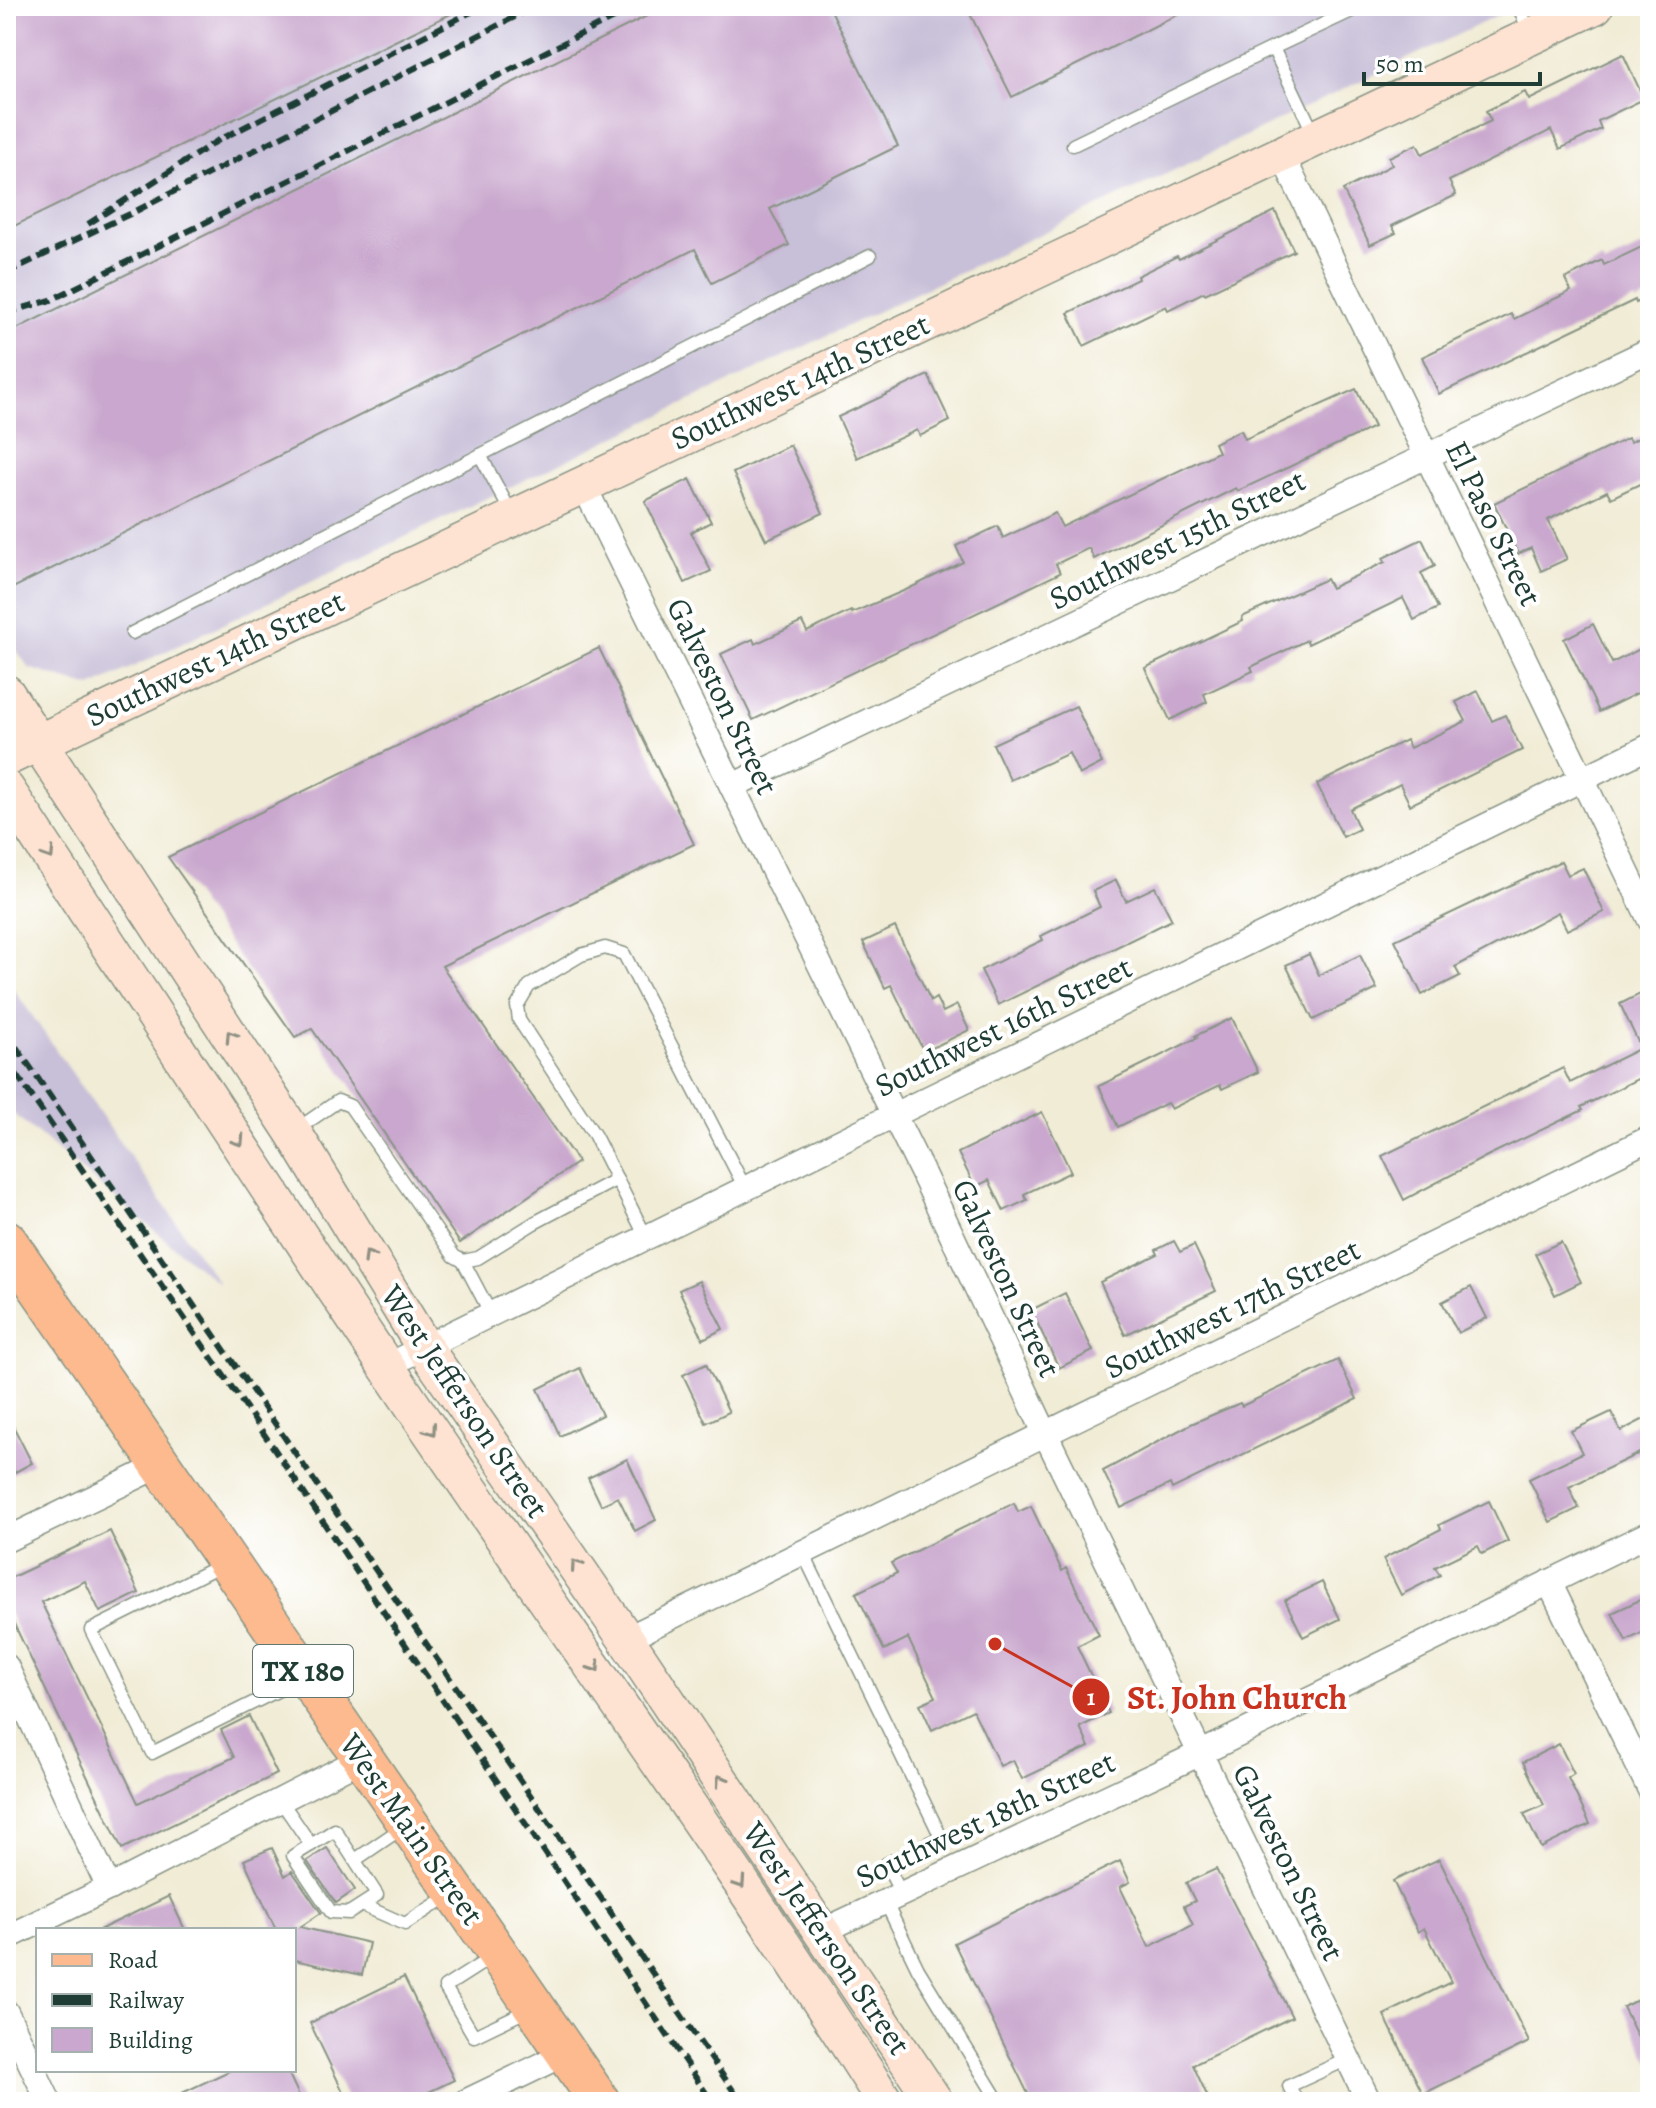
<svg xmlns="http://www.w3.org/2000/svg" width="1656" height="2108" font-family="Alegreya,serif">
	<rect width="100%" height="100%" fill="#fff"/>
	<filter id="ink" filterUnits="userSpaceOnUse"><feTurbulence type="fractalNoise" baseFrequency=".0125" numOctaves="2"/><feDisplacementMap in="SourceGraphic" scale="16" xChannelSelector="R" yChannelSelector="G"/><feConvolveMatrix kernelMatrix="1 2 1 2 8 2 1 2 1" color-interpolation-filters="sRGB"/></filter>
	<filter id="wash" filterUnits="userSpaceOnUse"><feTurbulence type="fractalNoise" baseFrequency=".006" numOctaves="4" result="noise"/><feDisplacementMap in="SourceGraphic" scale="32" xChannelSelector="R" yChannelSelector="G"/><feGaussianBlur stdDeviation="1.8" result="paint"/><feColorMatrix in="noise" values="0 0 0 0 0 0 0 0 0 0 0 0 0 0 0 0 0 1.4 0 .05"/><feComposite in="paint" operator="in"/></filter>
	<g filter="url(#wash)">
		<rect width="100%" height="100%" fill="#f1ecd6"/>
		<g fill="#c8bfd8">
			<polygon points="6,6 1518,6 91,687 29,668 6,635"/>
			<polygon points="6,978 219,1284 10,1111 6,1105"/>
		</g>
		<g id="blocks">
			<g fill="#c9a7ce">
				<polygon points="6,6 467,6 6,230"/>
				<polygon points="667,6 829,6 898,146 770,209 789,245 712,283 695,249 11,589 6,579 6,334"/>
				<polygon points="966,6 1195,6 1012,97"/>
				<polygon points="1623,54 1644,99 1598,121 1601,129 1560,149 1551,130 1449,181 1456,195 1392,226 1396,233 1370,245 1343,190 1392,165 1389,157 1417,144 1422,154 1491,121 1486,111 1525,92 1529,100"/>
				<polygon points="1275,211 1294,251 1205,294 1204,292 1168,310 1166,306 1084,346 1068,313 1138,279 1137,276 1177,256 1179,259"/>
				<polygon points="1650,243 1650,296 1636,303 1635,300 1439,394 1422,357 1511,314 1514,319 1571,291 1565,279 1602,260 1604,265"/>
				<polygon points="928,375 950,421 920,436 917,430 857,458 838,417"/>
				<polygon points="1356,389 1374,427 1238,491 1236,488 1094,559 1089,548 1056,564 1060,573 753,720 721,654 753,639 755,644 802,622 807,632 851,611 852,613 908,589 963,562 956,546 998,526 1003,538 1055,513 1062,527 1218,452 1214,443 1241,430 1245,439"/>
				<polygon points="1650,433 1650,479 1611,498 1607,491 1548,520 1567,559 1541,571 1531,548 1518,554 1494,503 1628,438 1630,442"/>
				<polygon points="790,445 823,513 766,540 733,473"/>
				<polygon points="690,479 711,522 691,532 711,571 685,583 645,501"/>
				<polygon points="1422,539 1435,566 1421,573 1438,608 1414,620 1403,598 1308,644 1307,640 1251,667 1253,671 1204,694 1207,702 1170,720 1145,668 1243,621 1242,617 1326,579 1331,588 1385,562 1383,558"/>
				<polygon points="1593,624 1612,663 1650,644 1650,687 1599,712 1564,639"/>
				<polygon points="599,648 694,844 442,966 578,1162 460,1243 312,1029 295,1037 168,857"/>
				<polygon points="1478,691 1492,721 1505,715 1522,750 1410,805 1400,784 1350,809 1359,829 1343,837 1317,784 1406,740 1410,748 1466,721 1456,702"/>
				<polygon points="1076,706 1102,763 1079,775 1069,753 1010,780 993,744"/>
				<polygon points="1561,861 1568,875 1583,868 1604,912 1567,930 1558,912 1455,967 1460,976 1422,995 1395,940"/>
				<polygon points="1116,880 1126,901 1155,887 1172,920 998,1005 981,970 1043,940 1041,936 1100,907 1093,891"/>
				<polygon points="895,927 931,1001 936,998 943,1012 957,1005 969,1030 924,1052 891,985 885,988 863,942"/>
				<polygon points="1309,954 1319,975 1360,955 1377,989 1313,1020 1286,965"/>
				<polygon points="1650,989 1650,1073 1581,1107 1583,1110 1487,1156 1404,1200 1382,1156 1563,1068 1570,1083 1641,1048 1620,1004"/>
				<polygon points="1232,1018 1258,1072 1222,1089 1220,1085 1171,1109 1167,1103 1118,1127 1099,1086 1197,1038 1195,1036"/>
				<polygon points="1042,1112 1071,1172 1024,1194 1027,1200 1004,1211 989,1180 975,1187 958,1153"/>
				<polygon points="1174,1241 1180,1252 1194,1245 1216,1291 1125,1335 1100,1282 1158,1254 1156,1250"/>
				<polygon points="1561,1242 1581,1282 1555,1295 1535,1254"/>
				<polygon points="699,1281 723,1329 703,1339 679,1290"/>
				<polygon points="1471,1287 1487,1318 1458,1333 1442,1302"/>
				<polygon points="1065,1293 1093,1351 1059,1368 1031,1310"/>
				<polygon points="1338,1360 1357,1399 1172,1489 1170,1484 1121,1508 1103,1471 1191,1424 1240,1403 1242,1406"/>
				<polygon points="706,1364 729,1412 706,1423 683,1375"/>
				<polygon points="580,1368 602,1415 560,1436 538,1389"/>
				<polygon points="6,1412 32,1463 6,1477"/>
				<polygon points="1611,1412 1621,1431 1650,1416 1650,1448 1569,1487 1579,1508 1550,1522 1529,1479 1582,1453 1571,1431"/>
				<polygon points="627,1459 656,1520 635,1531 618,1497 601,1505 588,1478"/>
				<polygon points="1489,1501 1508,1541 1482,1554 1478,1546 1435,1567 1440,1575 1401,1595 1383,1559 1441,1529 1439,1525"/>
				<polygon points="1014,1503 1018,1512 1031,1506 1062,1571 1066,1568 1099,1635 1077,1646 1109,1713 1080,1727 1089,1747 1022,1779 1013,1760 1000,1766 973,1710 932,1730 920,1704 936,1697 908,1638 884,1650 856,1593 897,1573 891,1563"/>
				<polygon points="110,1531 139,1593 100,1612 85,1581 41,1602 138,1803 234,1757 221,1730 249,1716 277,1774 122,1849 6,1607 6,1580"/>
				<polygon points="1322,1582 1340,1619 1303,1637 1285,1600"/>
				<polygon points="1650,1595 1650,1629 1626,1641 1612,1613"/>
				<polygon points="1559,1744 1574,1774 1568,1778 1590,1824 1541,1848 1524,1814 1544,1805 1523,1762"/>
				<polygon points="272,1848 285,1876 292,1871 321,1913 300,1927 369,1943 362,1975 294,1960 294,1930 276,1930 244,1860"/>
				<polygon points="327,1848 355,1890 336,1903 307,1861"/>
				<polygon points="1439,1859 1529,2042 1423,2094 1384,2015 1451,1982 1424,1928 1418,1932 1393,1881"/>
				<polygon points="1120,1861 1130,1882 1120,1887 1149,1947 1193,1925 1184,1906 1195,1901 1186,1883 1216,1869 1292,2017 1193,2065 1210,2102 1032,2102 954,1943"/>
				<polygon points="169,1896 185,1930 99,1930"/>
				<polygon points="404,1977 454,2080 408,2102 348,2102 310,2023"/>
				<polygon points="1650,1994 1650,2062 1623,2007"/>
				<polygon points="231,2070 287,2070 302,2102 163,2102"/>
			</g>
		</g>
	</g>
	<g filter="url(#ink)">
		<use href="#blocks" fill-opacity="0" stroke="#889485" stroke-width="2"/>
		<g fill="none" stroke-linecap="round" stroke-linejoin="round">
			<defs>
				<g id="lane">
					<polyline points="1518,6 1530,32"/>
					<polyline points="1273,48 1362,6"/>
					<polyline points="1073,145 1273,48 1314,134"/>
					<polyline points="480,455 513,516"/>
					<polyline points="132,633 870,256"/>
					<polyline points="296,1130 338,1101 350,1106 454,1256 463,1261 478,1258 534,1223 617,1179"/>
					<polyline points="646,1237 595,1136 519,1020 517,1006 529,986 581,955 605,948 624,954 745,1188"/>
					<polyline points="463,1261 491,1314"/>
					<polyline points="803,1553 941,1837 886,1864 901,1893"/>
					<polyline points="221,1565 91,1630 152,1753 301,1679"/>
					<polyline points="281,1801 311,1845"/>
					<polygon points="335,1830 377,1895 349,1913 331,1912 293,1856"/>
					<polyline points="355,1860 405,1826"/>
					<polyline points="885,1901 918,1969 999,2102"/>
					<polyline points="362,1905 405,1924 450,1895"/>
					<polyline points="492,1957 445,1987 474,2036 528,2010"/>
					<polyline points="1297,2102 1289,2086 1348,2059"/>
				</g>
				<g id="street">
					<polyline points="1281,153 1650,920"/>
					<polyline points="583,484 923,1174 1046,1435 1369,2102"/>
					<polyline points="732,786 1650,350"/>
					<polyline points="386,1366 894,1115 1650,746"/>
					<polyline points="6,1540 161,1465"/>
					<polyline points="1549,1582 1650,1790"/>
					<polyline points="626,1639 1650,1138"/>
					<polyline points="6,1666 109,1888"/>
					<polyline points="823,1931 1201,1753 1650,1533"/>
					<polyline points="6,1938 109,1888 363,1758"/>
					<polyline points="6,2012 49,2102"/>
					<polyline points="465,2102 567,2053"/>
				</g>
				<g id="secondary">
					<polyline points="6,693 293,1132 424,1347 626,1639 935,2102"/>
					<polyline points="6,758 1595,6"/>
					<path d="M6,789c127,192 252,386 380,577 165,246 341,485 499,736"/>
				</g>
				<polyline id="primary" points="6,1240 600,2102"/>
			</defs>
			<use href="#lane" stroke="#889485" stroke-width="15"/>
			<use href="#street" stroke="#889485" stroke-width="27"/>
			<use href="#secondary" stroke="#889485" stroke-width="39"/>
			<use href="#primary" stroke="#889485" stroke-width="43"/>
			<use href="#lane" stroke="#fff" stroke-width="12"/>
			<use href="#street" stroke="#fff" stroke-width="24"/>
			<use href="#secondary" stroke="#fee3d2" stroke-width="36"/>
			<use href="#primary" stroke="#fcba8e" stroke-width="40"/>
			<g stroke="#1f3d34" stroke-width="6" stroke-dasharray="12 6" stroke-linecap="butt">
				<polyline points="88,224 217,141 483,6"/>
				<polyline points="6,273 132,213 536,6"/>
				<polyline points="6,313 51,300 637,6"/>
				<polyline points="6,1032 741,2102"/>
				<polyline points="6,1059 275,1450 712,2102"/>
			</g>
		</g>
		<defs><path id="oneway-chevron" d="M-2-3.5L2.5 0L-2 3.5" fill="none" stroke-width="1.6" stroke-linecap="round" stroke-linejoin="round" transform="scale(2)"/></defs>
		<g stroke="#8e9083">
			<use href="#oneway-chevron" transform="translate(49 854) rotate(57)"/>
			<use href="#oneway-chevron" transform="translate(231 1036) rotate(-123)"/>
			<use href="#oneway-chevron" transform="translate(239 1141) rotate(57)"/>
			<use href="#oneway-chevron" transform="translate(369 1256) rotate(-121)"/>
			<use href="#oneway-chevron" transform="translate(431 1430) rotate(55)"/>
			<use href="#oneway-chevron" transform="translate(576 1565) rotate(-125)"/>
			<use href="#oneway-chevron" transform="translate(595 1667) rotate(56)"/>
			<use href="#oneway-chevron" transform="translate(721 1780) rotate(-124)"/>
			<use href="#oneway-chevron" transform="translate(740 1883) rotate(56)"/>
		</g>
	</g>
	<g text-anchor="middle" stroke-width="8" stroke-linejoin="round" paint-order="stroke">
		<rect fill="#fff" stroke="#627771" stroke-width="2" x="253" y="1645" width="100" height="52" rx="6"/>
		<g font-size="30" font-weight="bold" fill="#1f3d34">
			<text x="303" y="1681">TX 180</text>
		</g>
		<g font-size="32" fill="#1f3d34" stroke="#fff">
			<text transform="translate(800 381) rotate(-25)" y="11">Southwest 14th Street</text>
			<text transform="translate(1494 523) rotate(64)" y="11">El Paso Street</text>
			<text transform="translate(1177 539) rotate(-26)" y="11">Southwest 15th Street</text>
			<text transform="translate(215 658) rotate(-25)" y="11">Southwest 14th Street</text>
			<text transform="translate(723 696) rotate(64)" y="11">Galveston Street</text>
			<text transform="translate(1003 1026) rotate(-26)" y="11">Southwest 16th Street</text>
			<text transform="translate(1007 1278) rotate(65)" y="11">Galveston Street</text>
			<text transform="translate(1232 1308) rotate(-26)" y="11">Southwest 17th Street</text>
			<text transform="translate(465 1401) rotate(56)" y="11">West Jefferson Street</text>
			<text transform="translate(985 1819) rotate(-25)" y="11">Southwest 18th Street</text>
			<text transform="translate(412 1829) rotate(55)" y="11">West Main Street</text>
			<text transform="translate(1289 1862) rotate(64)" y="11">Galveston Street</text>
			<text transform="translate(827 1938) rotate(56)" y="11">West Jefferson Street</text>
		</g>
	</g>
	<path fill="none" stroke="#c8321e" stroke-width="3" d="M995 1644L1091 1697"/>
	<g fill="#c8321e" stroke="#fff" stroke-width="3">
		<circle cx="995" cy="1644" r="8"/>
		<circle cx="1091" cy="1697" r="20"/>
	</g>
	<g font-size="24" text-anchor="middle" font-weight="bold" fill="#fff">
		<text x="1091" y="1705">1</text>
	</g>
	<g font-size="34" text-anchor="middle" font-weight="bold" fill="#c8321e" stroke="#fff" stroke-width="8" stroke-linejoin="round" paint-order="stroke">
		<text x="1237" y="1709">St. John Church</text>
	</g>
	<rect width="1656" height="2108" fill="none" stroke="#fff" stroke-width="32"/>
	<rect x="36" y="1928" width="260" height="144" fill="#ffffff" stroke="#a5b1ae" stroke-width="2"/>
	<rect x="52" y="1954" width="40" height="12" fill="#fcba8e" stroke="#a5b1ae" stroke-width="2"/>
	<text x="108" y="1968" font-size="24" fill="#1f3d34">Road</text>
	<rect x="52" y="1994" width="40" height="12" fill="#1f3d34" stroke="#a5b1ae" stroke-width="2"/>
	<text x="108" y="2008" font-size="24" fill="#1f3d34">Railway</text>
	<rect x="52" y="2028" width="40" height="24" fill="#c9a7ce" stroke="#a5b1ae" stroke-width="2"/>
	<text x="108" y="2048" font-size="24" fill="#1f3d34">Building</text>
	<path d="M1364 72v12h176v-12" fill="none" stroke="#1f3d34" stroke-width="4"/>
	<text x="1376" y="72" font-size="24" fill="#1f3d34" stroke="#ffffff" stroke-width="6" paint-order="stroke">50 m</text>
</svg>
